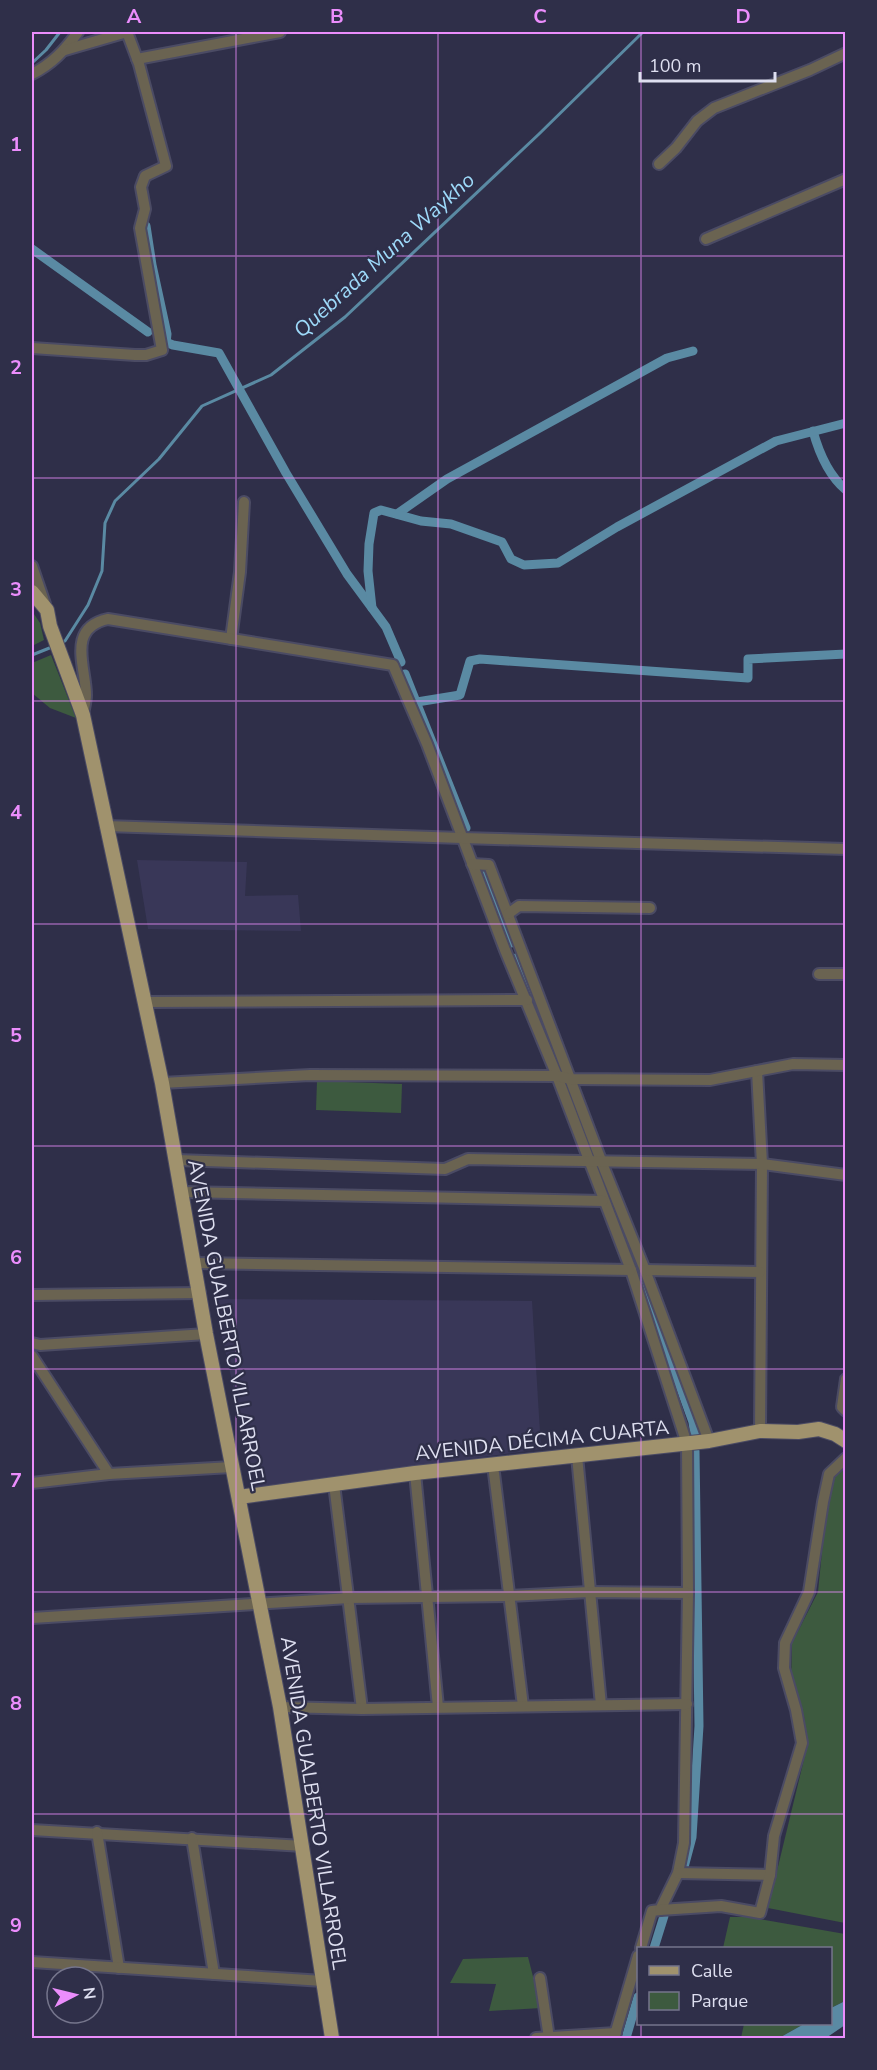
<svg xmlns="http://www.w3.org/2000/svg" width="877" height="2070" font-family="'Nunito Sans',sans-serif">
	<rect width="100%" height="100%" fill="#2f2f49"/>
	<g fill="#393758">
		<polygon points="137,860 247,862 245,896 298,895 301,931 148,929"/>
		<polygon points="216,1299 532,1301 541,1449 256,1488 219,1323"/>
	</g>
	<g fill="#3d5a3f">
		<polygon points="32,611 40,623 44,640 32,646"/>
		<polygon points="51,655 76,718 50,708 32,693 32,663"/>
		<polygon points="317,1081 402,1084 401,1113 316,1110"/>
		<polygon points="845,1466 845,1923 768,1908 807,1747 804,1716 791,1682 792,1643 818,1592 826,1511 838,1467"/>
		<polygon points="730,1917 747,1917 845,1934 845,2001 831,2008 830,1948 723,1948"/>
		<polygon points="528,1957 541,2008 489,2011 496,1984 450,1983 463,1959"/>
		<polygon points="744,2024 804,2024 779,2038 741,2038"/>
	</g>
	<polygon fill="#5a8aa3" points="845,2001 845,2025 826,2038 779,2038 804,2024 830,2024 831,2008"/>
	<g fill="none" stroke-linecap="round" stroke-linejoin="round">
		<g stroke="#5a8aa3" stroke-width="3">
			<polyline points="32,63 46,50 60,32"/>
			<polyline points="61,643 65,641 88,605 102,571 105,523 115,501 159,459 202,406 271,375 345,317 539,134 643,32"/>
			<polyline points="32,655 52,647"/>
		</g>
		<g stroke="#5a8aa3" stroke-width="9">
			<polyline points="146,226 152,265 167,334 166,343"/>
			<polyline points="32,249 148,332"/>
			<polyline points="163,341 173,345 219,353 286,473 347,574 386,627 401,662"/>
			<path d="M813,431c6,22 15,44 33,59"/>
			<polyline points="397,514 447,479 667,358 693,351"/>
			<polyline points="372,608 368,571 369,544 374,513 381,510 421,521 451,524 502,542 511,559 524,565 558,563 617,527 776,441 846,423"/>
			<polyline points="405,674 466,828"/>
			<polyline points="417,702 460,695 470,661 480,659 748,678 748,659 846,654"/>
			<polyline points="483,872 511,943"/>
			<polyline points="516,958 551,1043"/>
			<polyline points="624,1232 693,1422 695,1436"/>
			<polyline points="684,1867 692,1837 699,1726 695,1451"/>
			<polyline points="654,1948 664,1916"/>
			<polyline points="626,2038 638,1997"/>
		</g>
		<defs>
			<g id="minor">
				<polyline points="137,59 280,32"/>
				<path d="M32,74c20,-10 33,-24 46,-42"/>
				<polyline points="659,164 676,148 697,121 714,108 810,70 846,53"/>
				<polyline points="706,239 846,179"/>
				<polyline points="32,348 135,355 146,355 162,350 140,228 145,209 141,187 145,176 166,166 139,64 127,32 65,50"/>
				<polyline points="32,566 45,604"/>
				<polyline points="231,639 240,572 244,502"/>
				<path d="M83,714c1,-6 3,-13 3,-19 0,-28 -20,-67 22,-76l285,46 34,79 78,206 52,126 74,194 56,174 1,149 -4,250 -6,30 -18,37 -8,1 -11,37"/>
				<polyline points="106,826 462,838 846,849"/>
				<polyline points="472,864 489,865 602,1163 645,1270 709,1441"/>
				<polyline points="508,914 519,906 650,908"/>
				<polyline points="819,974 846,974"/>
				<polyline points="144,1002 527,1000"/>
				<polyline points="757,1071 762,1164 760,1431"/>
				<polyline points="162,1083 310,1075 557,1076 571,1079 710,1080 793,1064 846,1065"/>
				<polyline points="177,1160 445,1169 468,1159 762,1164 846,1175"/>
				<polyline points="182,1192 603,1201"/>
				<polyline points="195,1263 631,1270"/>
				<polyline points="645,1270 760,1272"/>
				<polyline points="32,1295 200,1293"/>
				<polyline points="32,1343 40,1345 206,1334"/>
				<polyline points="32,1356 109,1474"/>
				<polyline points="846,1379 842,1407 846,1411"/>
				<polyline points="577,1456 601,1705"/>
				<polyline points="493,1465 523,1706"/>
				<polyline points="415,1473 438,1707"/>
				<polyline points="32,1483 109,1474 232,1467"/>
				<polyline points="334,1484 362,1709"/>
				<polyline points="32,1618 349,1598 509,1596 589,1592 688,1593"/>
				<polyline points="280,1707 362,1709 687,1704"/>
				<polyline points="32,1830 303,1846"/>
				<polyline points="97,1832 119,1968"/>
				<polyline points="192,1838 214,1974"/>
				<polyline points="678,1873 770,1875"/>
				<polyline points="660,1910 721,1906 760,1913 770,1875 774,1836 802,1743 796,1710 784,1668 785,1643 809,1592 823,1502 829,1474 846,1458"/>
				<polyline points="32,1962 323,1981"/>
				<polyline points="540,1978 549,2038"/>
				<polyline points="536,2038 616,2033"/>
				<polyline points="614,2038 638,1956"/>
			</g>
			<g id="major">
				<polyline points="32,592 47,610 50,626 83,715 162,1083 206,1334 280,1707 332,2038"/>
				<polyline points="239,1497 415,1473 709,1441 760,1431 798,1432 819,1429 835,1434 846,1441"/>
			</g>
		</defs>
		<use href="#minor" stroke="#4b4b64" stroke-width="14"/>
		<use href="#major" stroke="#4b4b64" stroke-width="16"/>
		<use href="#minor" stroke="#6a6351" stroke-width="10"/>
		<use href="#major" stroke="#a0926d" stroke-width="14"/>
	</g>
	<path fill="none" stroke="#eb8dfc" stroke-width="1.5" stroke-opacity="0.55" d="M236,32v2006M438,32v2006M641,32v1916M32,256h814M32,478h814M32,701h814M32,924h814M32,1146h814M32,1369h814M32,1592h814M32,1814h814M641,2024v14"/>
	<g text-anchor="middle" stroke-width="4.5" stroke-linejoin="round" paint-order="stroke">
		<g font-size="20" fill="#dedff0" stroke="#2f2f49">
			<text transform="translate(227 1325) rotate(79)" y="7">AVENIDA GUALBERTO VILLARROEL</text>
			<text transform="translate(542 1440) rotate(-6)" y="7">AVENIDA DÉCIMA CUARTA</text>
			<text transform="translate(314 1803) rotate(81)" y="7">AVENIDA GUALBERTO VILLARROEL</text>
		</g>
		<g font-size="21" font-style="italic" fill="#9edafa" stroke="#2f2f49">
			<text transform="translate(384 255) rotate(-42)" y="7">Quebrada Muna Waykho</text>
		</g>
	</g>
	<rect width="877" height="2070" fill="none" stroke="#2f2f49" stroke-width="66"/>
	<rect x="637" y="1947" width="195" height="78" fill="#2f2f49" stroke="#75758c" stroke-width="1.5"/>
	<rect x="649" y="1966" width="30" height="9" fill="#a0926d" stroke="#75758c" stroke-width="1.5"/>
	<text x="691" y="1977" font-size="18" fill="#dedff0">Calle</text>
	<rect x="649" y="1992" width="30" height="18" fill="#3d5a3f" stroke="#75758c" stroke-width="1.5"/>
	<text x="691" y="2007" font-size="18" fill="#dedff0">Parque</text>
	<g transform="translate(75 1995) rotate(83)"><circle r="28" fill="#2f2f49" stroke="#75758c" stroke-width="1.5"/>
	<path d="M0-4.5L10 22L0 15L-10 22Z" fill="#eb8dfc"/>
	<text y="-9" font-size="16" font-weight="bold" text-anchor="middle" fill="#dedff0">N</text>
	</g>
	<path d="M640 72v9h135v-9" fill="none" stroke="#dedff0" stroke-width="3"/>
	<text x="649" y="72" font-size="18" fill="#dedff0" stroke="#2f2f49" stroke-width="4.5" paint-order="stroke">100 m</text>
	<rect x="33" y="33" width="811" height="2004" fill="none" stroke="#eb8dfc" stroke-width="2"/>
	<g font-size="20" text-anchor="middle" font-weight="bold" fill="#eb8dfc">
		<text x="134" y="23">A</text>
		<text x="337" y="23">B</text>
		<text x="540" y="23">C</text>
		<text x="743" y="23">D</text>
		<text x="16" y="151">1</text>
		<text x="16" y="374">2</text>
		<text x="16" y="596">3</text>
		<text x="16" y="819">4</text>
		<text x="16" y="1042">5</text>
		<text x="16" y="1264">6</text>
		<text x="16" y="1487">7</text>
		<text x="16" y="1710">8</text>
		<text x="16" y="1932">9</text>
	</g>
</svg>
